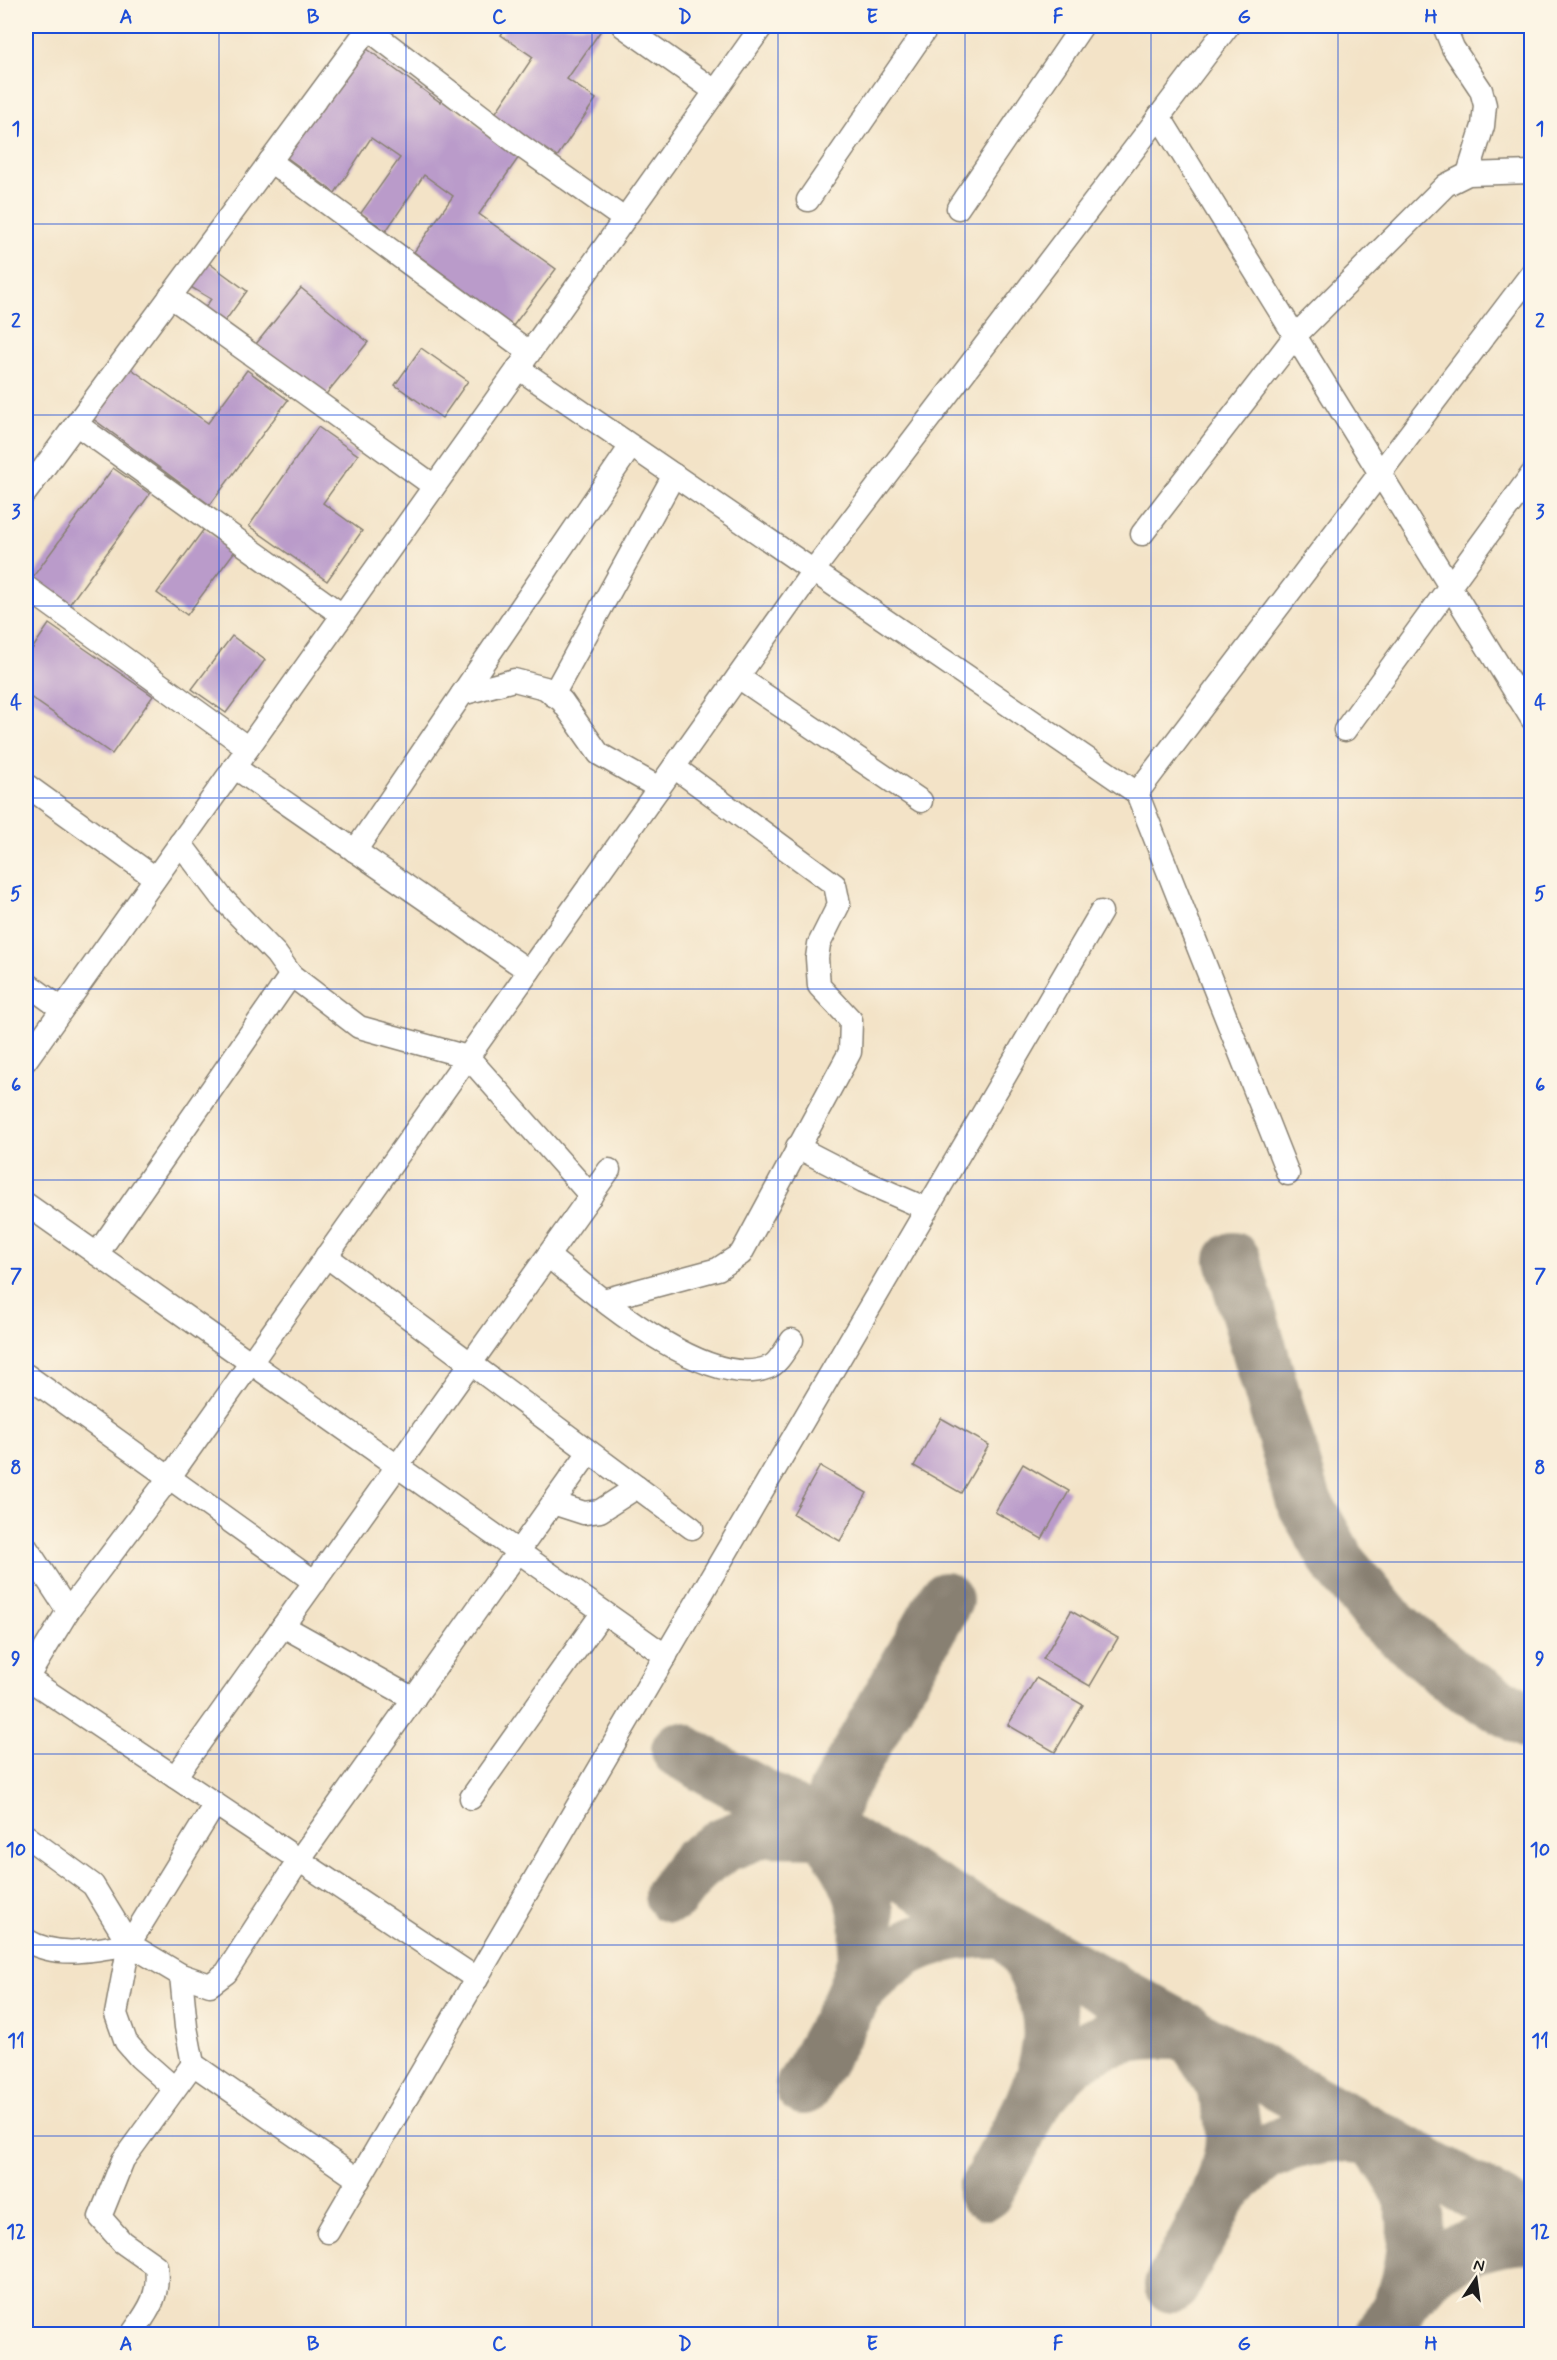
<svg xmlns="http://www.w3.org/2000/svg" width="1557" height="2360" font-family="Mynerve,sans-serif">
	<rect width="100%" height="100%" fill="#fcf5e5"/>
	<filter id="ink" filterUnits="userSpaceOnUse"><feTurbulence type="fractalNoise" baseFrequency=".0167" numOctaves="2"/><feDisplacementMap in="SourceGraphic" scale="12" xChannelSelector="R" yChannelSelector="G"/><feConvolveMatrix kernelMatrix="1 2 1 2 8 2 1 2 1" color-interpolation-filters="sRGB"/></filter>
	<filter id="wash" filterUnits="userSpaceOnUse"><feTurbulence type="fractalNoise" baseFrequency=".008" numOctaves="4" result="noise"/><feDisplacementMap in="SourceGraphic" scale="24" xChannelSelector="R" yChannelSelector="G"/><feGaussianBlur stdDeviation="1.35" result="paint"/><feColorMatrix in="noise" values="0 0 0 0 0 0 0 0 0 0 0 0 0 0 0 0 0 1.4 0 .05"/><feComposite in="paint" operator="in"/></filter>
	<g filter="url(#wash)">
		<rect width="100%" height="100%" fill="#f3e3c7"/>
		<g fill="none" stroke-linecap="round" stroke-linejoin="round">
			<g stroke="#888072" stroke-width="56">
				<polyline points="1233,1260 1304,1502 1338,1562 1384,1618 1458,1681 1532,1723"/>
				<polyline points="679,1750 1532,2224"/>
				<polyline points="824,1830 836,1793 945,1600"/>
				<path d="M672,1895l23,-30 28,-20 40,-16 61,1c83,101 32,161 -21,257"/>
				<path d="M854,1993c37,-41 69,-60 126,-63 9,0 24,-1 31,5 13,9 18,24 25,38 10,22 17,45 14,70 -6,54 -40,102 -65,149"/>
				<path d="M1035,2099c10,-11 20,-24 31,-34 34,-33 78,-34 123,-33 81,101 35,155 -17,253"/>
				<path d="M1219,2197l20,-22 25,-21 24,-11 41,-10 44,4c16,20 33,42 40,68 7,25 -1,73 -11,97 -5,11 -12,22 -18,32"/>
				<path d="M1402,2301c8,-9 16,-20 25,-28 29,-25 67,-37 105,-37"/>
			</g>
		</g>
		<g id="blocks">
			<g fill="#ba9bca">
				<polygon points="507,26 604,26 567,79 596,99 555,160 492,118 533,57 501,35"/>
				<polygon points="363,46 440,102 442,100 519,157 479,214 556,269 513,326 414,252 453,196 424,175 386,231 361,213 400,158 371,138 335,193 282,154"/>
				<polygon points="206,261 247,291 223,324 204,309 211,299 189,286"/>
				<polygon points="301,288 368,342 323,398 256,344"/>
				<polygon points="421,348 468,381 442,418 395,385"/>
				<polygon points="130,368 208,423 247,370 288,400 210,505 92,418"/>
				<polygon points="318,427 358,455 323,503 362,531 327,581 249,526"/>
				<polygon points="113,468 150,494 69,605 32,578"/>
				<polygon points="204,529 235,551 187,615 157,593"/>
				<polygon points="49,624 153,696 112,754 26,694 26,658"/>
				<polygon points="232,636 265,660 226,713 192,689"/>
				<polygon points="941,1418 989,1445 961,1493 914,1466"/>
				<polygon points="1023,1464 1069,1491 1042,1539 995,1512"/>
				<polygon points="820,1466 867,1493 840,1541 793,1514"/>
				<polygon points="1071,1611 1118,1638 1090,1686 1043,1659"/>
				<polygon points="1036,1678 1083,1705 1055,1752 1008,1725"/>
			</g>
		</g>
	</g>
	<g filter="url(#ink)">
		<use href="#blocks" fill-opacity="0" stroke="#888072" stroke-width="1.5"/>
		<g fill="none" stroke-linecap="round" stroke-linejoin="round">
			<defs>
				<g id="street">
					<polyline points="623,26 715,91"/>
					<polyline points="1444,26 1453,48 1481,90 1485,105 1483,126 1468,174"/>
					<polyline points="368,29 518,144 624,219"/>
					<polyline points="1159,116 1532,719"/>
					<polyline points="270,161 529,352"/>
					<polyline points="808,200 928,26"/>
					<polyline points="958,208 1082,26"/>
					<polyline points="170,296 434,486"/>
					<polyline points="518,368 1137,793 1288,1174"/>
					<polyline points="76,424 342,615"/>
					<polyline points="26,492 370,26"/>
					<polyline points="1142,534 1295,336 1446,185 1468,174 1532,172"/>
					<polyline points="26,587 248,748"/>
					<polyline points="738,677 921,801"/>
					<polyline points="462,694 514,680 545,688 562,701 599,754 659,788"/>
					<polyline points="553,695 674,475"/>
					<polyline points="1518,697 1532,677"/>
					<polyline points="1345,730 1532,474"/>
					<polyline points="234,767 529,971"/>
					<polyline points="26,785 155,878"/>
					<polyline points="1137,793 1532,273"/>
					<polyline points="180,843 221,897 276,954 291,975 359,1027 468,1057 591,1196"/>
					<polyline points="355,851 631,446"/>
					<polyline points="26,983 62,1009"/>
					<polyline points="26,1060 762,26"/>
					<polyline points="797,1147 863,1181 927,1209"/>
					<polyline points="26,1204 666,1656"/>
					<polyline points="97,1254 291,975"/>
					<polyline points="326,1256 692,1528"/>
					<path d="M548,1256c46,37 159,137 221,111 9,-3 17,-19 23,-27"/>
					<polyline points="603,1300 718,1269 741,1254 850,1052 851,1020 819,986 817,958 819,944 839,904 835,885 674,767"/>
					<polyline points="26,1375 315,1582"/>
					<polyline points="553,1503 584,1513 600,1511 637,1487"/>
					<polyline points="26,1547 68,1611"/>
					<polyline points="283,1626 414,1699"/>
					<polyline points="27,1678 477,1979"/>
					<polyline points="26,1680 68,1611 169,1478 813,571 1228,26"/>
					<polyline points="175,1777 609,1170"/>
					<polyline points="471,1798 603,1612"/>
					<polyline points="26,1836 93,1885 129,1944 181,1975 210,1985 226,1973 299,1860 589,1452"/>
					<path d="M26,1940c31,19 68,10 103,4l-13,70 10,28 14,16 34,30"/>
					<polyline points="129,1944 215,1804"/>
					<polyline points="181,1975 186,2027 193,2064"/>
					<polyline points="328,2232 1101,912"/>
					<path d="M132,2334c17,-24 28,-38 24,-68l-34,-24 -22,-25 23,-57 70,-96 166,116"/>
				</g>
			</defs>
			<use href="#street" stroke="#888072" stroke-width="25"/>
			<use href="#street" stroke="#fff" stroke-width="22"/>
		</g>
	</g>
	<path fill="none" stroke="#1d4ed8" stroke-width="1.5" stroke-opacity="0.55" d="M219,26v2308M406,26v2308M592,26v2308M778,26v2308M965,26v2308M1151,26v2308M1338,26v2308M26,224h1506M26,415h1506M26,606h1506M26,798h1506M26,989h1506M26,1180h1506M26,1371h1506M26,1562h1506M26,1754h1506M26,1945h1506M26,2136h1506"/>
	<rect width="1557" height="2360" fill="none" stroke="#fcf5e5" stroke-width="66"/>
	<g transform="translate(1476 2279) rotate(13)" stroke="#fcf5e5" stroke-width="4.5" paint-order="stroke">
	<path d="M0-4.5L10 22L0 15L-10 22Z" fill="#1c1c1c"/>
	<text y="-9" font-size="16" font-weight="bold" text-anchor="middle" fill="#1c1c1c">N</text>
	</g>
	<rect x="33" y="33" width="1491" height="2294" fill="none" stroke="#1d4ed8" stroke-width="2"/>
	<g font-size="20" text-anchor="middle" font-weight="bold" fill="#1d4ed8">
		<text x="126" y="23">A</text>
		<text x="313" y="23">B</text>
		<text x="499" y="23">C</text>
		<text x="685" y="23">D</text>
		<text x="872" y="23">E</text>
		<text x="1058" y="23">F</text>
		<text x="1244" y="23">G</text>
		<text x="1431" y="23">H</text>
		<text x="16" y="135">1</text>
		<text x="1540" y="135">1</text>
		<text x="16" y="327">2</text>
		<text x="1540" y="327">2</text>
		<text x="16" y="518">3</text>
		<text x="1540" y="518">3</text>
		<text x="16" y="709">4</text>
		<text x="1540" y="709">4</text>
		<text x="16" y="900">5</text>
		<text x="1540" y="900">5</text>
		<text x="16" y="1091">6</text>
		<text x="1540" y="1091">6</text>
		<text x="16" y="1282">7</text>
		<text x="1540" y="1282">7</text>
		<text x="16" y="1474">8</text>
		<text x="1540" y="1474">8</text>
		<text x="16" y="1665">9</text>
		<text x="1540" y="1665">9</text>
		<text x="16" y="1856">10</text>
		<text x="1540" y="1856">10</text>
		<text x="16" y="2047">11</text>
		<text x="1540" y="2047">11</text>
		<text x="16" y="2238">12</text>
		<text x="1540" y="2238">12</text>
		<text x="126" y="2350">A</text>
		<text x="313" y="2350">B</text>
		<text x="499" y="2350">C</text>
		<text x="685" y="2350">D</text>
		<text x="872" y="2350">E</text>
		<text x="1058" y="2350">F</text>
		<text x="1244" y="2350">G</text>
		<text x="1431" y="2350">H</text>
	</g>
</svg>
